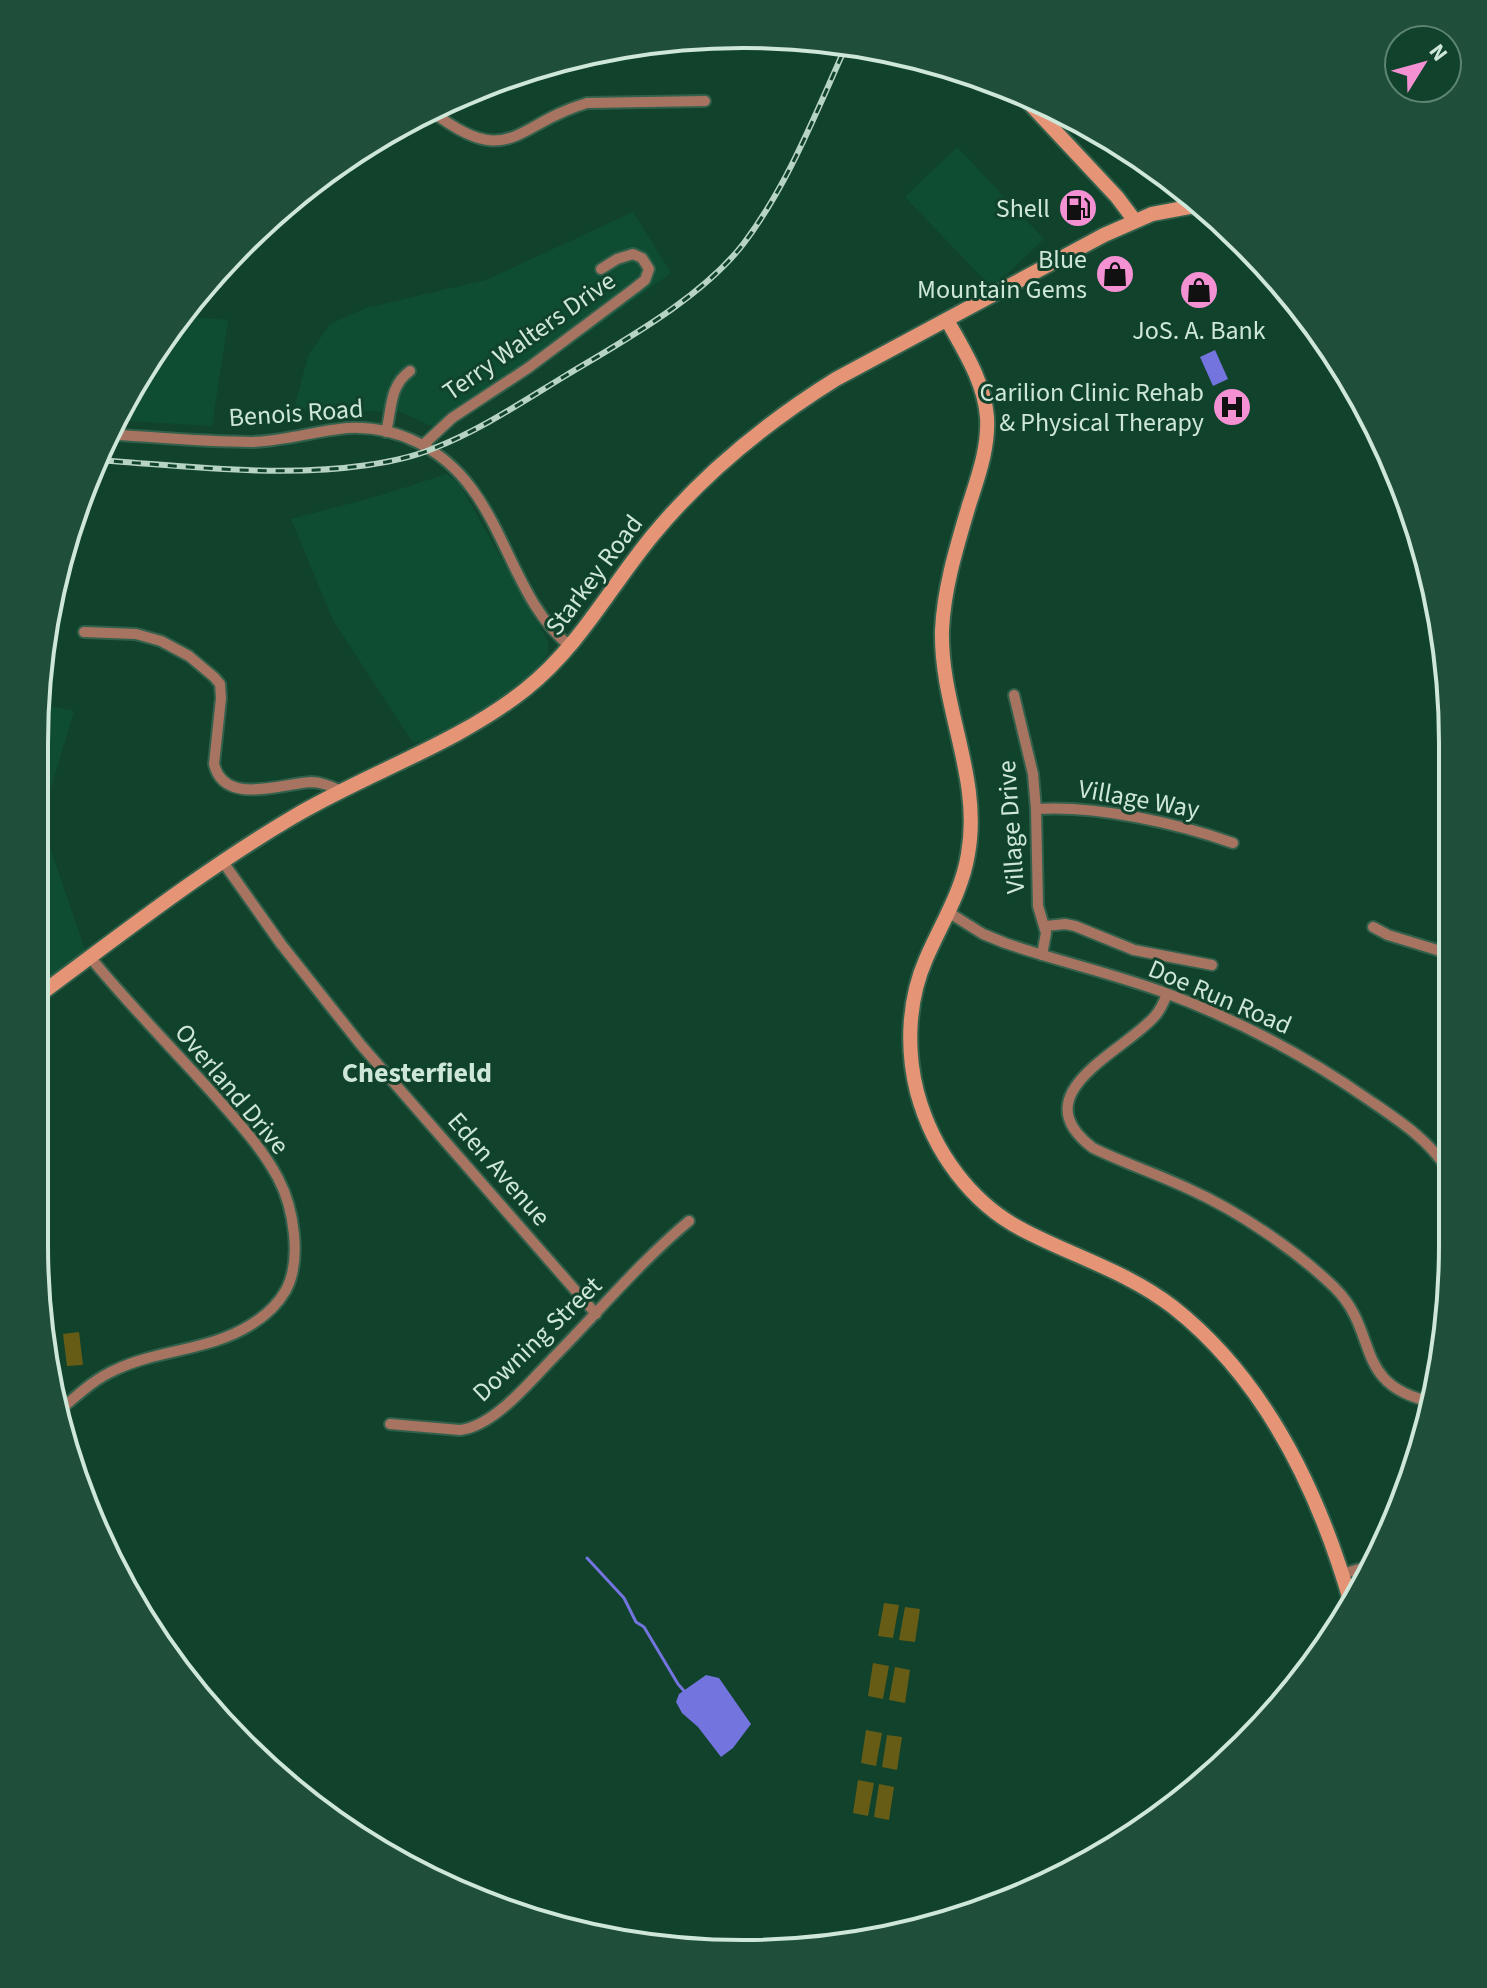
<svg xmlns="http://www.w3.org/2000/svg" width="1487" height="1988" viewBox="0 0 1487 1988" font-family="'Source Sans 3',sans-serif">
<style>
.built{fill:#0f4d33}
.green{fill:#675c16}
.water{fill:#7474de}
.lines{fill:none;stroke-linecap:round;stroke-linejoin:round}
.stream{stroke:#7474de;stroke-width:3}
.street-casing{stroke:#32604b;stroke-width:14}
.secondary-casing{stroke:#32604b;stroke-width:18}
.street{stroke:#a77461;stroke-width:10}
.secondary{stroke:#e59476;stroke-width:14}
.rail-casing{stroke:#b7d3c3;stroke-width:6}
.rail{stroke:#10422c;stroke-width:3;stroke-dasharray:9;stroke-linecap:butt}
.labels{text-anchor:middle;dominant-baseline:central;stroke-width:6;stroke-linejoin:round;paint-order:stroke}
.poi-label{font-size:26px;fill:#cee7d8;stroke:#10422c;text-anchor:end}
.street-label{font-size:26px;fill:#cee7d8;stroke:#10422c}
.neighbourhood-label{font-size:28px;font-weight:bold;fill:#cee7d8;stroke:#10422c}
.rim{fill:none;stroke:#cee7d8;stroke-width:4}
</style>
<rect width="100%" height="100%" fill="#10422c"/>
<g class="built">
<polygon points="957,147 1044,239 992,288 905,197"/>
<polygon points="633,212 671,273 528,376 443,431 400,412 294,409 308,356 330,324 366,308 486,280"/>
<polygon points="178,316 228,320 212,426 113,420"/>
<polygon points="447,474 460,485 548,641 548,654 533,673 498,701 428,741 413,743 333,620 291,519 375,497"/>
<polygon points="35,703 74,711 41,821 86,953 46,981 35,979"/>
</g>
<g class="green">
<polygon points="79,1332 83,1365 67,1366 63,1334"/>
<polygon points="884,1603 899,1605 893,1638 878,1636"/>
<polygon points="905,1607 920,1609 915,1642 899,1640"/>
<polygon points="873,1663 889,1666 883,1699 868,1696"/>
<polygon points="895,1667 910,1670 905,1703 889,1700"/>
<polygon points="866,1730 882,1733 876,1766 861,1763"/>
<polygon points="887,1735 902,1737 897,1770 882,1767"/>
<polygon points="858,1780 874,1783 868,1816 853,1813"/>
<polygon points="879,1784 894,1787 889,1820 874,1817"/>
</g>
<g class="water">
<polygon points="1215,350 1228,379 1213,386 1200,357"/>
<polygon points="706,1675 719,1678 751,1724 733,1748 721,1757 698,1727 682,1713 676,1702 679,1694"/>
</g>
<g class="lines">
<polyline class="stream" points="587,1558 624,1598 636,1622 644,1627 678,1684 685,1692"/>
<defs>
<g id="street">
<path d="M430,110C510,172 514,124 587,103L705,101"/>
<path d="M386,432C392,409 389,386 410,371"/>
<path d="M106,434C154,437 203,442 251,442C284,441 315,431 347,428C397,425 443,449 472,489C509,539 521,607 571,647"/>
<polyline points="423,445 452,418 528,368 635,288 645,280 649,269 642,258 633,254 617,259 601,269"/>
<path d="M84,632L136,634L161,641L189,656L214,677L220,684L221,698L214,764C224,806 280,784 311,782C322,782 331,786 341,791"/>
<polyline points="1014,695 1033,774 1036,809 1038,906 1046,933 1042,955"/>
<path d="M1036,809C1096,805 1177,823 1233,843"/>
<polyline points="223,862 281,944 361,1045 596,1314"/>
<path d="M948,912L983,934L1005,943C1057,961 1111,973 1163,992C1236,1019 1306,1056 1369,1100C1398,1120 1428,1139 1447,1169"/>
<polyline points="1046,926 1065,924 1075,926 1134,950 1212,965"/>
<polyline points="1373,927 1388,935 1447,953"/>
<path d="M1167,994C1164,1002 1161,1009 1155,1016C1124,1052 1020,1093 1093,1148C1124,1163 1157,1174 1189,1189C1238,1211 1296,1250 1335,1288C1380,1333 1352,1385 1432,1402"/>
<path d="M56,1413C75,1398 92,1380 115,1370C159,1349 210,1351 252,1324C265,1316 278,1304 286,1290C302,1260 294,1208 278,1178C262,1148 238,1122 216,1097C174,1050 130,1006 90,957"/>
<path d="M390,1424L460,1430C495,1426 531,1380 555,1356C599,1311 641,1261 689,1221"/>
<polyline points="1342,1574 1373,1565"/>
</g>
<g id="secondary">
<polyline points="1016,89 1117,197 1135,221"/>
<path d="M947,320C964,351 984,381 987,417C989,447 978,477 969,505C957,546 944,587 942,630C940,707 982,777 968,854C962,892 941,924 926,959C908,1000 906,1049 917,1092C933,1151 971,1204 1025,1231C1075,1257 1128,1272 1173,1307C1267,1381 1320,1494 1352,1607"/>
<path d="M35,998C119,936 203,870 293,817C369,772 457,744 526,689C580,646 610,587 653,535C705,472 767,422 836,379L1104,235L1152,214L1200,205"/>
</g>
</defs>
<use href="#street" class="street-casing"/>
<use href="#secondary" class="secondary-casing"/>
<use href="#street" class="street"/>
<use href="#secondary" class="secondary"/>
<defs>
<path id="rail" d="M96,460C186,466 278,478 368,465C388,462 413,457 432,449C479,431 522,402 565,376C623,341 702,298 744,243C789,183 816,112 847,44"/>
</defs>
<use href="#rail" class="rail-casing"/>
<use href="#rail" class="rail"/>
</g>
<defs>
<symbol id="fuel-disc" viewBox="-11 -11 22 22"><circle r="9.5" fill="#f491d3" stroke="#10422c"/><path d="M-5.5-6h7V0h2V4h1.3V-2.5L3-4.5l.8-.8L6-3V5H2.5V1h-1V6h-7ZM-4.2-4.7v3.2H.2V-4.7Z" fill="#111"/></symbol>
<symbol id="shop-disc" viewBox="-11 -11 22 22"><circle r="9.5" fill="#f491d3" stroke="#10422c"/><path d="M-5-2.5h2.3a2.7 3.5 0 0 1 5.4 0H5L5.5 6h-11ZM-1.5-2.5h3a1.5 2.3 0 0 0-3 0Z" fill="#111"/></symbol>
<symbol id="hospital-disc" viewBox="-11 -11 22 22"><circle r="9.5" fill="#f491d3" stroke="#10422c"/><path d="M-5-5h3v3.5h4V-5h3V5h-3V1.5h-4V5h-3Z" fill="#111"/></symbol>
</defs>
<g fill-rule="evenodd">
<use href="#fuel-disc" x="1056" y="186" width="44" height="44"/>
<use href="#shop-disc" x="1093" y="252" width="44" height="44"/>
<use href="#shop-disc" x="1177" y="268" width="44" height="44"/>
<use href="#hospital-disc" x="1210" y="385" width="44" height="44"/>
</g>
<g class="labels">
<g class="poi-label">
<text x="1050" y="208">Shell</text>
<text x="1087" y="259">Blue<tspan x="1087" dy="30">Mountain Gems</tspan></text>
<text x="1199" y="330" text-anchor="middle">JoS. A. Bank</text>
<text x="1204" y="392">Carilion Clinic Rehab<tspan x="1204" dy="30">&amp; Physical Therapy</tspan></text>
</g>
<g class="street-label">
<text transform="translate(529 336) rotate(-35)">Terry Walters Drive</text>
<text transform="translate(296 413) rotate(-4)">Benois Road</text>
<text transform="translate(594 575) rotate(-53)">Starkey Road</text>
<text transform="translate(1139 799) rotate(10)">Village Way</text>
<text transform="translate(1011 827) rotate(-94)">Village Drive</text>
<text transform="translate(1220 997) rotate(23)">Doe Run Road</text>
<text transform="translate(232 1089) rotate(50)">Overland Drive</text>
<text transform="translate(499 1169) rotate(49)">Eden Avenue</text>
<text transform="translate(537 1339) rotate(-44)">Downing Street</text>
</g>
<g class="neighbourhood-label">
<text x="417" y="1073">Chesterfield</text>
</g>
</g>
<path d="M0 0H1487V1988H0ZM743 48H744A695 695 0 0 1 1439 743V1245A695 695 0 0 1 744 1940H743A695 695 0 0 1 48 1245V743A695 695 0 0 1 743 48Z" fill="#1f4f3a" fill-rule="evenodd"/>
<path class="rim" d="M743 48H744A695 695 0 0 1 1439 743V1245A695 695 0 0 1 744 1940H743A695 695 0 0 1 48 1245V743A695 695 0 0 1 743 48Z"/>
<g transform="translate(1423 64) rotate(53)"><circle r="38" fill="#10422c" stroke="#5c8471" stroke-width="2"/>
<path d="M0-6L14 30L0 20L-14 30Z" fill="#f491d3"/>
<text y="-12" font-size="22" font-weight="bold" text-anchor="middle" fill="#cee7d8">N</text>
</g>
</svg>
